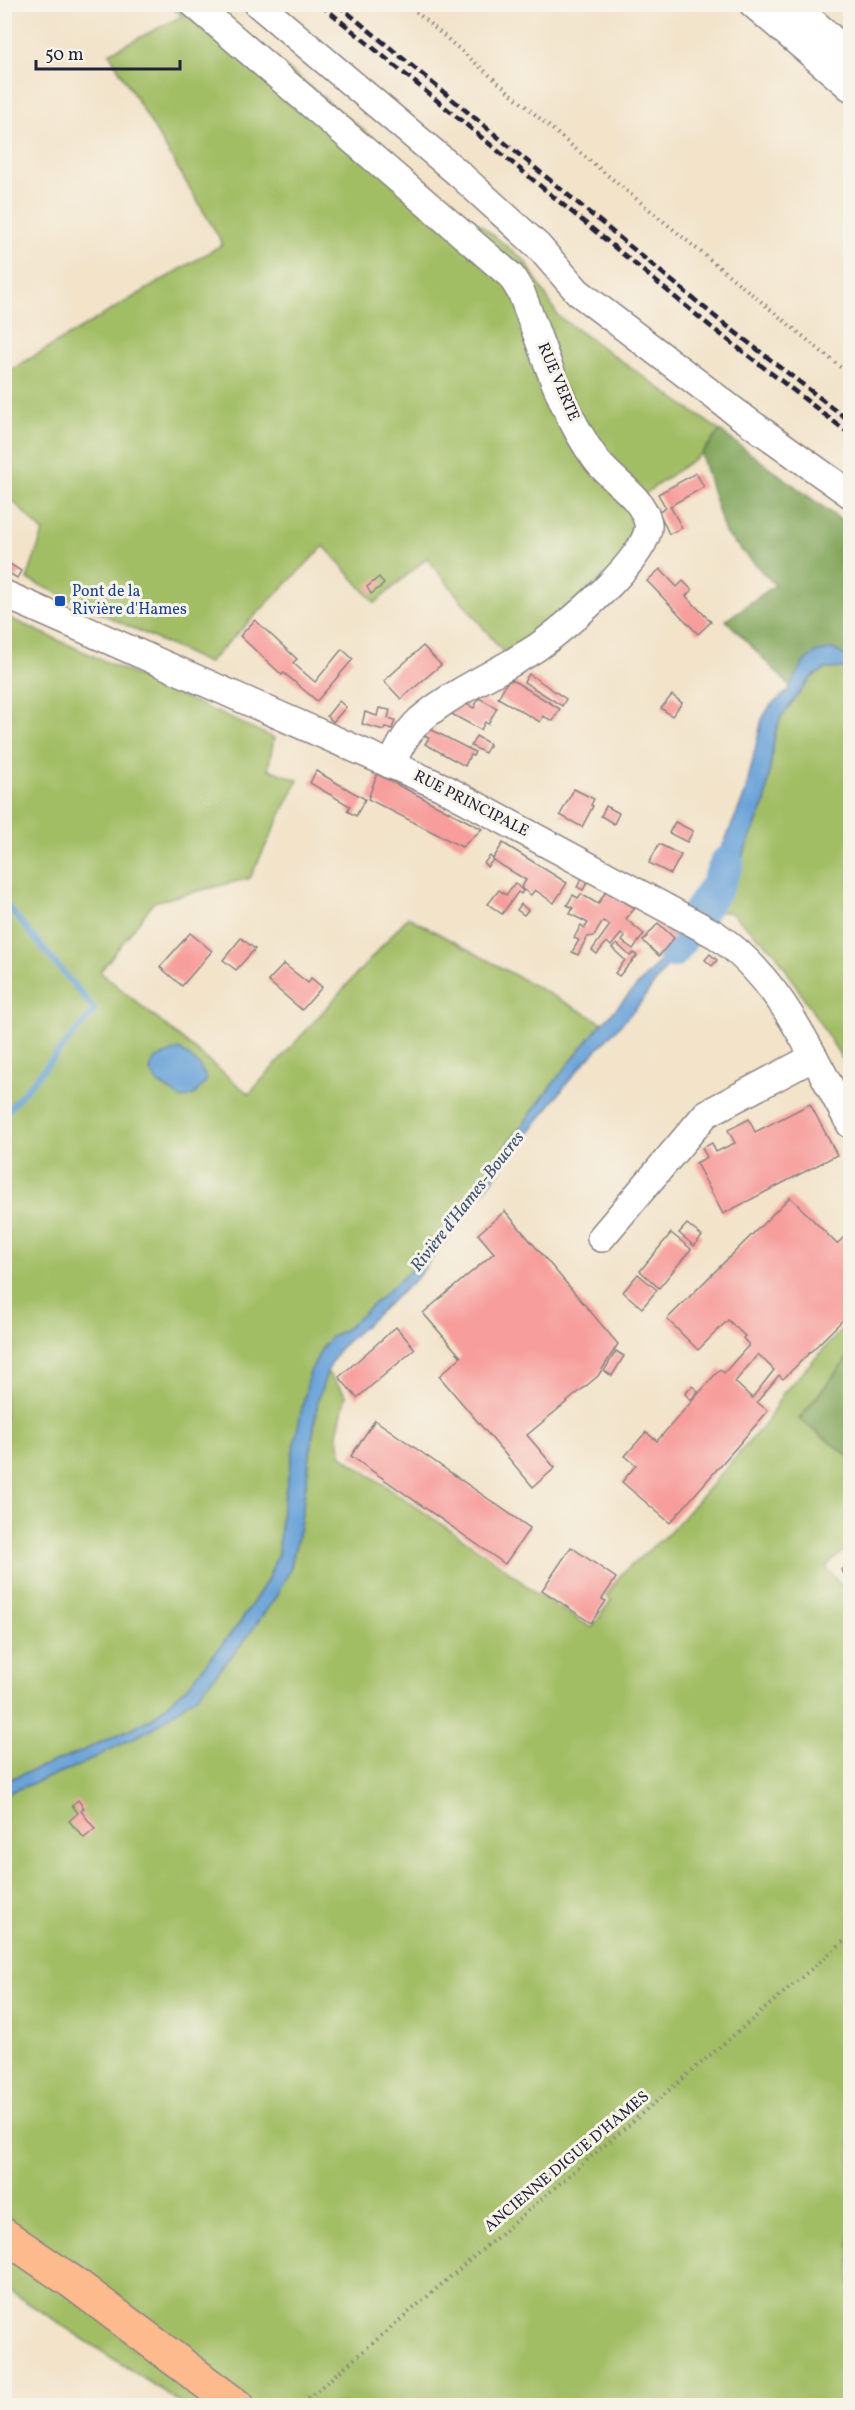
<svg xmlns="http://www.w3.org/2000/svg" width="855" height="2410" viewBox="0 0 855 2410" font-family="Vollkorn,serif">
<style>
.green{fill:#a2be65;stroke:#627050;stroke-width:1.5}
.forest{fill:#81a55a;stroke:#52644a;stroke-width:1.5}
.water{fill:#69a3d9;stroke:#46628a;stroke-width:1.5}
.lines{fill:none;stroke-linecap:round;stroke-linejoin:round}
.stream{stroke:#69a3d9;stroke-width:6}
.river{stroke:#69a3d9;stroke-width:34}
.building{fill:#f79d9b;fill-rule:evenodd}
.minor-casing{stroke:#8a8282;stroke-width:30}
.major-casing{stroke:#8a8282;stroke-width:36}
.path{stroke:#8a8282;stroke-width:4;stroke-dasharray:1.5 4.5;stroke-linecap:butt}
.minor{stroke:#fff;stroke-width:27}
.major{stroke:#fcba8d;stroke-width:33}
.rail{stroke:#22223b;stroke-width:4.5;stroke-dasharray:9 4.5;stroke-linecap:butt}
.transit-dot{fill:#1a4fb4;stroke:#f7f3e8;stroke-width:2}
.labels{text-anchor:middle;dominant-baseline:central;stroke-width:6;stroke-linejoin:round;paint-order:stroke}
.street-label{font-size:16px;fill:#22223b;stroke:#f7f3e8}
.transit-label{font-size:16px;fill:#164399;stroke:#f7f3e8;text-anchor:start}
.water-label{font-size:18px;font-style:italic;fill:#3e567a;stroke:#f7f3e8}
</style>
<rect width="100%" height="100%" fill="#f7f3e8"/>
<filter id="ink" filterUnits="userSpaceOnUse"><feTurbulence type="fractalNoise" baseFrequency=".0167" numOctaves="2"/><feDisplacementMap in="SourceGraphic" scale="12" xChannelSelector="R" yChannelSelector="G"/><feConvolveMatrix kernelMatrix="1 2 1 2 8 2 1 2 1" color-interpolation-filters="sRGB"/></filter>
<filter id="wash" filterUnits="userSpaceOnUse"><feTurbulence type="fractalNoise" baseFrequency=".008" numOctaves="4" result="noise"/><feDisplacementMap in="SourceGraphic" scale="24" xChannelSelector="R" yChannelSelector="G"/><feGaussianBlur stdDeviation="1.35" result="paint"/><feColorMatrix in="noise" values="0 0 0 0 0 0 0 0 0 0 0 0 0 0 0 0 0 1.4 0 .05"/><feComposite in="paint" operator="in"/></filter>
<g filter="url(#wash)">
<rect width="100%" height="100%" fill="#f2e3c9"/>
<g class="green">
<polygon points="170,5 209,5 525,261 558,316 720,431 701,454 646,493 637,543 548,630 503,652 427,558 375,603 324,546 208,663 27,579 43,532 5,493 4,374 223,244 109,53 182,16"/>
<polygon points="5,616 274,738 268,769 298,780 250,878 154,902 100,972 249,1094 408,917 603,1023 555,1081 422,1260 347,1328 331,1337 310,1372 282,1509 278,1553 267,1581 241,1621 190,1684 151,1719 76,1754 5,1781"/>
<polygon points="844,668 850,673 850,1071 775,952 731,913 715,911 734,876 765,803 775,733 781,717 811,678 825,669"/>
<polygon points="850,1321 850,1355 799,1419 850,1457 850,1545 826,1567 850,1596 850,2405 184,2405 5,2288 5,1794 80,1765 199,1694 217,1671 290,1570 300,1526 318,1399 327,1372 346,1395 337,1434 342,1456 504,1567 536,1594 592,1628 611,1600 606,1596 622,1573 671,1531 768,1420 783,1393"/>
</g>
<g class="forest">
<polygon points="720,431 850,527 850,659 833,649 804,662 790,686 726,620 775,585 725,533 701,454"/>
<polygon points="850,1355 850,1457 799,1419"/>
</g>
<g class="water">
<polygon points="833,649 850,659 850,673 844,668 825,669 811,678 781,717 775,733 765,803 734,876 715,911 700,899 745,794 762,719 770,706 787,692 804,662 815,653"/>
<polygon points="680,931 688,938 637,1007 575,1073 416,1279 339,1349 327,1372 318,1399 300,1526 290,1570 275,1598 242,1644 199,1694 155,1727 80,1765 5,1794 5,1781 76,1754 151,1719 190,1684 241,1621 267,1581 278,1554 282,1509 295,1440 310,1372 322,1348 331,1337 347,1328 422,1260 555,1081 597,1029 664,957"/>
<polygon points="180,1049 199,1065 207,1080 194,1095 182,1099 158,1083 150,1071 154,1059"/>
</g>
<g class="lines">
<polyline class="stream" points="4,902 95,1010 4,1115"/>
<polyline class="river" points="673,951 716,887 727,863"/>
</g>
<g id="blocks">
<g class="building">
<polygon points="696,473 704,487 670,506 682,528 669,534 659,512 666,508 658,494"/>
<polygon points="4,560 21,571 17,578 4,570"/>
<polygon points="660,569 677,587 683,581 692,590 686,596 711,622 698,634 647,581"/>
<polygon points="379,577 384,584 371,594 367,587"/>
<polygon points="255,620 297,659 293,663 315,682 342,649 353,659 317,701 284,673 282,675 240,636"/>
<polygon points="423,646 441,665 401,699 384,681"/>
<polygon points="529,674 566,699 562,706 524,682"/>
<polygon points="512,680 560,709 553,721 543,716 540,722 498,698 507,682"/>
<polygon points="672,695 682,703 672,716 661,708"/>
<polygon points="479,698 497,708 488,724 485,722 481,730 448,712 460,701 474,708"/>
<polygon points="339,701 346,707 333,722 327,716"/>
<polygon points="379,708 390,710 388,718 395,720 392,729 385,727 384,730 362,724 365,712 377,716"/>
<polygon points="428,728 475,752 473,756 470,755 465,766 425,744 429,738 423,735"/>
<polygon points="476,736 490,744 485,753 471,746"/>
<polygon points="316,771 365,799 356,816 347,811 350,806 310,783"/>
<polygon points="377,774 482,829 462,847 368,799"/>
<polygon points="574,789 594,799 591,805 593,806 582,827 560,815"/>
<polygon points="606,806 619,813 614,824 601,816"/>
<polygon points="675,822 693,831 687,842 669,833"/>
<polygon points="503,843 567,883 554,903 535,890 531,895 521,888 526,880 493,860 487,867 484,863 490,856 493,859"/>
<polygon points="659,844 681,855 671,874 649,863"/>
<polygon points="582,878 588,881 583,890 577,887"/>
<polygon points="515,883 523,891 521,894 518,892 502,914 488,904 499,890 506,895"/>
<polygon points="606,891 635,908 626,919 644,934 633,949 622,941 625,937 621,934 611,946 607,942 597,954 592,950 610,925 603,921 594,936 587,937 578,955 572,952 579,940 574,938 581,925 585,928 588,923 570,914 573,908 567,905 573,895 578,898 581,894 598,904"/>
<polygon points="521,904 528,910 524,915 517,910"/>
<polygon points="658,923 674,938 659,956 643,941"/>
<polygon points="190,933 212,951 182,986 160,967"/>
<polygon points="241,938 255,949 236,970 223,960"/>
<polygon points="617,944 630,956 634,953 637,956 619,976 615,973 625,960 612,948"/>
<polygon points="710,954 717,960 712,966 705,960"/>
<polygon points="284,964 308,983 311,978 322,987 302,1010 268,981"/>
<polygon points="810,1104 837,1155 723,1214 696,1163 707,1157 702,1148 712,1143 716,1152 735,1143 728,1130 749,1119 755,1132"/>
<path d="M790,1197L837,1244L850,1231V1313L783,1379L779,1375L757,1402L768,1411L670,1523L622,1482L636,1465L625,1456L646,1432L657,1441L720,1369L724,1373L749,1345L743,1338L745,1336L728,1320L698,1350L667,1319ZM758,1354L774,1370L752,1398L735,1382Z"/>
<polygon points="505,1211 618,1344 598,1376 527,1435 555,1468 533,1487 439,1376 461,1357 423,1313 494,1253 478,1234"/>
<polygon points="687,1224 702,1236 694,1246 679,1233"/>
<polygon points="671,1233 691,1249 659,1288 640,1271"/>
<polygon points="638,1274 657,1290 642,1308 623,1292"/>
<polygon points="396,1327 415,1349 357,1398 339,1377"/>
<polygon points="616,1351 624,1356 612,1376 604,1371"/>
<polygon points="692,1386 698,1391 691,1400 685,1394"/>
<polygon points="375,1420 530,1528 505,1564 351,1456"/>
<polygon points="571,1547 616,1578 602,1599 606,1601 591,1623 542,1590"/>
<polygon points="846,1566 850,1572 850,1582 841,1570"/>
<polygon points="78,1800 84,1808 81,1811 95,1829 84,1838 69,1821 78,1813 72,1805"/>
</g>
</g>
</g>
<g filter="url(#ink)">
<use href="#blocks" fill-opacity="0" stroke="#8a8282" stroke-width="1.5"/>
<g class="lines">
<defs>
<g id="minor">
<path d="M194,4L511,276L521,292C543,348 561,413 597,461C613,482 642,496 648,523C654,554 561,631 536,648C498,673 455,690 420,720C406,733 399,748 391,765"/>
<polyline points="258,4 458,173 538,246 578,292 742,417 850,494"/>
<polyline points="753,4 850,87"/>
<polyline points="793,4 850,55"/>
<path d="M4,594L442,787L716,935C783,981 812,1057 850,1124"/>
<polyline points="601,1238 706,1114 814,1057"/>
</g>
<polyline id="major" points="4,2235 75,2284 237,2406"/>
</defs>
<use href="#minor" class="minor-casing"/>
<use href="#major" class="major-casing"/>
<g class="path">
<polyline points="407,4 566,141 850,375"/>
<polyline points="299,2406 850,1936"/>
</g>
<use href="#minor" class="minor"/>
<use href="#major" class="major"/>
<g class="rail">
<polyline points="320,4 710,326 850,434"/>
<polyline points="337,4 718,319 850,421"/>
<polyline points="845,4 850,9"/>
</g>
</g>
</g>
<rect class="transit-dot" x="54" y="595" width="12" height="12" rx="3"/>
<g class="labels">
<g class="street-label">
<text transform="translate(558 382) rotate(67)">RUE VERTE</text>
<text transform="translate(471 804) rotate(27)">RUE PRINCIPALE</text>
<text transform="translate(567 2162) rotate(-40)">ANCIENNE DIGUE D'HAMES</text>
</g>
<g class="transit-label">
<text x="72" y="592">Pont de la<tspan x="72" dy="18">Rivière d'Hames</tspan></text>
</g>
<g class="water-label">
<text transform="translate(468 1202) rotate(-52)">Rivière d'Hames-Boucres</text>
</g>
</g>
<rect width="855" height="2410" fill="none" stroke="#f7f3e8" stroke-width="24"/>
<path d="M36 60v9h144v-9" fill="none" stroke="#22223b" stroke-width="3"/>
<text x="45" y="60" font-size="18" fill="#22223b" stroke="#f7f3e8" stroke-width="4.5" paint-order="stroke">50 m</text>
</svg>
